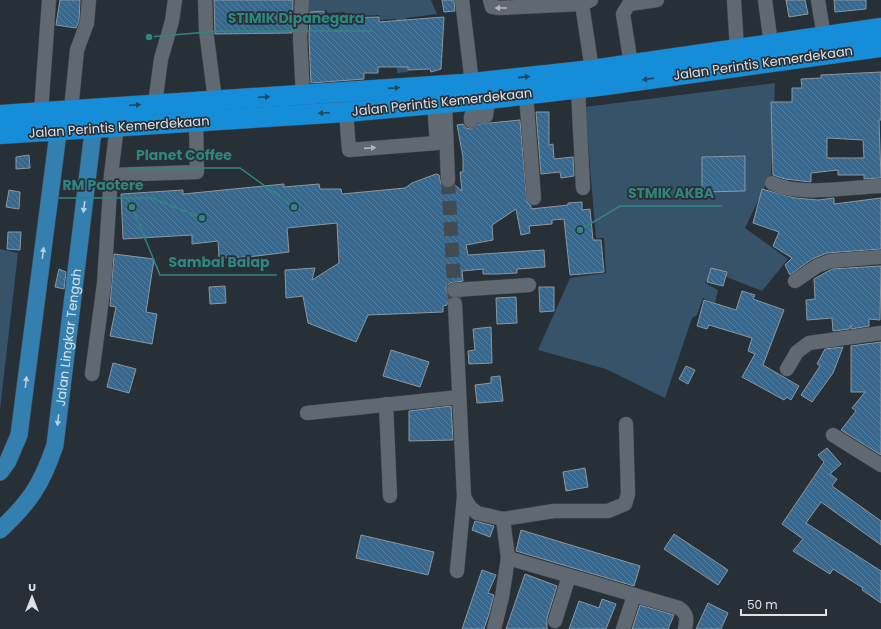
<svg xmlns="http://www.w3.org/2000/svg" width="881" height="629" viewBox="0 0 881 629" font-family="Poppins,sans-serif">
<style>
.grass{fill:#37536a}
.building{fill:url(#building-back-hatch);stroke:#8c969e;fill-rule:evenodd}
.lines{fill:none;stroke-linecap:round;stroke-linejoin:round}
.minor-tunnel{stroke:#434b51;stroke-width:14;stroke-dasharray:14 7;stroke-linecap:butt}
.minor-casing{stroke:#464c52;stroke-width:15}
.major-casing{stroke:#464c52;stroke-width:18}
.highway-casing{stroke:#464c52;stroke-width:21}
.minor{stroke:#606971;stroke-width:14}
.major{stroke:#337faf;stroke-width:17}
.highway{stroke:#158dd8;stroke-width:20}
.oneway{fill:#b1b7bd}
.oneway2{fill:#23475f}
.oneway3{fill:#bacddb}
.labels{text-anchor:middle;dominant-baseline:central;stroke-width:3.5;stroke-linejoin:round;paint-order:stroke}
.street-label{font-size:13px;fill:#dce1e6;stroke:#283037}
.leader{fill:none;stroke:#2e8680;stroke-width:1.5}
.callout-dot{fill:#2e8680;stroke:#283037;stroke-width:1.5}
.callout-label{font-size:14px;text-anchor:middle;font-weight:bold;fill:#2e8680;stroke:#283037;stroke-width:3.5;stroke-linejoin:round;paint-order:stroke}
</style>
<defs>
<pattern id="building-back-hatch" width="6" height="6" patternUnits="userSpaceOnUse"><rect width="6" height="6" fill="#36688f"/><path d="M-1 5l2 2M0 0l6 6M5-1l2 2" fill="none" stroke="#527d9f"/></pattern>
</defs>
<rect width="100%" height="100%" fill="#283037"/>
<g class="grass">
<polygon points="309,0 431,0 437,14 406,18 408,72 397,73 396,19 380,20 379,15 349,16 344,12 328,13 326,10 307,12"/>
<polygon points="775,83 771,174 745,228 788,259 762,291 714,272 705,283 718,290 715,303 703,298 697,315 692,318 665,398 606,369 538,350 570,278 606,273 604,238 596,238 585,107"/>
<polygon points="0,249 18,253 0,409"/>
</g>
<g class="building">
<polygon points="60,0 80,0 79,21 76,28 56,25"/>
<polygon points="214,0 293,0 292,33 215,34"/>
<polygon points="442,0 454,0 455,11 444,12"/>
<polygon points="786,0 805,0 808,14 789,17"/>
<polygon points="834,0 866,0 866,9 835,12"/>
<polygon points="324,11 324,16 345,15 345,18 379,17 379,22 444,17 441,69 431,72 430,69 408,70 408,67 378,67 378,73 364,73 364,79 311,83 309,38 310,12"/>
<path d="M881,72V120H879L881,178L864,179V175H838V170L811,173V182L785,179L773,175L771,102H792V88H802L801,79L821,78V75ZM827,138L863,140L864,158H827Z"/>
<polygon points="536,112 549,112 549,145 553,144 554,159 573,157 574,176 561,178 560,172 541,174"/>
<polygon points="520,120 527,202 531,206 531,209 568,205 568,203 582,202 582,210 590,209 593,240 601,240 604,272 570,275 564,219 552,220 552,224 529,226 530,233 521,235 516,209 492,225 493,240 466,245 468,255 544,250 545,267 517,269 517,273 497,274 483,274 483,269 462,271 463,281 450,283 446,287 446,291 450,297 447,305 443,306 443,312 368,315 356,342 308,323 303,296 286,298 285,270 315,268 312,280 339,263 337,223 287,228 289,252 248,257 219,258 218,241 192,244 192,235 123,239 121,194 183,190 183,194 284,184 284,187 319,184 320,189 341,189 342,194 405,188 412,183 436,174 439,175 441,184 444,187 449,188 455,185 462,191 460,172 463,172 463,157 457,125 463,124 466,128 471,129 479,124"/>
<polygon points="29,155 30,168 16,169 16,157"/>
<polygon points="745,156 745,191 702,192 702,157"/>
<polygon points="762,189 795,198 818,200 834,198 834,204 881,198 881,249 827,253 812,259 790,275 785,265 792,258 773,246 779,232 753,223"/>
<polygon points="9,190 20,192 19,209 6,207"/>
<polygon points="8,232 21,232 20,250 7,249"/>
<polygon points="114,254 154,259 146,312 157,314 152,344 110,336 116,307 110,306"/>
<polygon points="881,266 880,320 869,319 869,326 851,329 851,325 849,329 833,331 832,318 807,320 806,300 815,299 814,279 832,269"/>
<polygon points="711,268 727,272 723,286 707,282"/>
<polygon points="59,269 66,272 64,289 55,287"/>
<polygon points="225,286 226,303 210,304 209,287"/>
<polygon points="539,287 554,287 554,311 540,312"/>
<polygon points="742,291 755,295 753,299 784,310 763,365 799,386 791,400 787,397 784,400 742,377 755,354 748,351 752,338 709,325 707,329 697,326 704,300 736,310"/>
<polygon points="516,297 517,323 497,324 496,298"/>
<polygon points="491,327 492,363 469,364 468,351 475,350 473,329"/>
<polygon points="881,342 881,455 841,430 856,411 852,408 865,392 851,392 851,346"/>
<polygon points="843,347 833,373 812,402 801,395 820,366 817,364 825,349"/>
<polygon points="391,350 429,362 420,387 383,376"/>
<polygon points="113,363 136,369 129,393 107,387"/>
<polygon points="686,366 695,370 688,384 679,379"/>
<polygon points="500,376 503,401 477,403 475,385 491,383 491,377"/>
<polygon points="451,406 453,440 409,441 409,411"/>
<polygon points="827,448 841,464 830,474 837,479 832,486 881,521 881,545 821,502 806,523 881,571 881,603 862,590 863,588 833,569 830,574 793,551 803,539 782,524 824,462 818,455"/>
<polygon points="585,468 588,487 566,491 563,472"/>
<polygon points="475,521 494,526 490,537 472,530"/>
<polygon points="521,530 640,566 634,586 516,551"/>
<polygon points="674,534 728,570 718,585 664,549"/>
<polygon points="361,535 434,552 428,575 356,558"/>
<polygon points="482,570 496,575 488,593 494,595 489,614 484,629 462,629"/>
<polygon points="525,574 557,586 547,618 547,629 506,629"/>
<polygon points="602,599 616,604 606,629 569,629 579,601 599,608"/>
<polygon points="708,603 728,613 721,629 696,629"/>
<polygon points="640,605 674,615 668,629 632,629"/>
</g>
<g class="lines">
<polyline class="minor-tunnel" points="448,180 455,301"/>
<defs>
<g id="minor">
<polyline points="205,0 206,30 215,100"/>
<polyline points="302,0 300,38 303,95"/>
<polyline points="462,0 472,83"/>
<polyline points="490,0 492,7 497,8 582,4 591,0"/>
<polyline points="734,0 737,49"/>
<polyline points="765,0 771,44"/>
<polyline points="818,0 824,37"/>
<polyline points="582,4 592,70"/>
<polyline points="631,64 623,14 629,4 657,0"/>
<polyline points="578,89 583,188"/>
<polyline points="526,94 534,198"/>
<polyline points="445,103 448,180"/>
<polyline points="155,104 161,59 172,21 175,0"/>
<polyline points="71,110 77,50 87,23 89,0"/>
<polyline points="41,112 49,0"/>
<polyline points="346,112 349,150 437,143 434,103"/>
<polyline points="471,121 471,116 486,116 488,99"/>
<polyline points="111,175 197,172 196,122"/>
<path d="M772,183C799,197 850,187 881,186"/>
<polyline points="795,281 817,266 830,261 881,257"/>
<polyline points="454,290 529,285"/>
<polyline points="455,304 464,497 457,571"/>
<polyline points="787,369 797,352 809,343 881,333"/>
<polyline points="92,374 104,284 111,175 117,126"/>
<polyline points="386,404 390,496"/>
<polyline points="307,413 459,397"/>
<polyline points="833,435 881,465"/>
<polyline points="464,497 470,507 477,513 503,519 554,511 608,511 625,504 628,494 626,424"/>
<path d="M508,558L679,608C688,614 687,620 685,629"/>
<polyline points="555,621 569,576"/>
<polyline points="494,629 502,597 508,558 503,519"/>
<polyline points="623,629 634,596"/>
</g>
<g id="major">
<polyline points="0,472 8,461 19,435 60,118"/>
<path id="s1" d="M0,530C30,502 42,484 55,445L95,115"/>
</g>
<g id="highway">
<polyline points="0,115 463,84 592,70 881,28"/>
<polyline points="0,134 346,112 488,99 606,85 881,47"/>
</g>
</defs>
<use href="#minor" class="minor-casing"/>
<use href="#major" class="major-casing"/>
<use href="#highway" class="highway-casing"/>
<use href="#minor" class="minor"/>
<use href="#major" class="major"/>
<use href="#highway" class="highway"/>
</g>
<defs><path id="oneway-solid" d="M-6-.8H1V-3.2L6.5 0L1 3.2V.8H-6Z"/></defs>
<g class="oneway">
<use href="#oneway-solid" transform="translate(501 8) rotate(180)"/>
<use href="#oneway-solid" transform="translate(370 148) rotate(-4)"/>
</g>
<g class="oneway2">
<use href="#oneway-solid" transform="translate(524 77) rotate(-6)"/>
<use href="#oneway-solid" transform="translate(648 79) rotate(172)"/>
<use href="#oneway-solid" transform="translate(394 88) rotate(-4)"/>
<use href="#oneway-solid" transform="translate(264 97) rotate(-3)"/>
<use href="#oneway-solid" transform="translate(135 105) rotate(-4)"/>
<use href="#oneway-solid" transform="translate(324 113) rotate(177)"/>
</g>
<g class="oneway3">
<use href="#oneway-solid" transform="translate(84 207) rotate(97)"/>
<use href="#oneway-solid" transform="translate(43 253) rotate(-83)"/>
<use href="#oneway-solid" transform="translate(26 382) rotate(-83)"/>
<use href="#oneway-solid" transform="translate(58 420) rotate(97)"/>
</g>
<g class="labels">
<g class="street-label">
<text transform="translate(763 63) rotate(-8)">Jalan Perintis Kemerdekaan</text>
<text transform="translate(442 102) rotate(-6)">Jalan Perintis Kemerdekaan</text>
<text transform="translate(119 127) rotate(-4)">Jalan Perintis Kemerdekaan</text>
<text stroke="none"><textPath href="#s1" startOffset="211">Jalan Lingkar Tengah</textPath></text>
</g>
</g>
<path class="leader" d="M149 37L220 31H372M294 207L240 168H128M202 218L152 198H55M580 230L620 206H722M132 207L160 275H277"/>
<g class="callout-dot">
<circle cx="149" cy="37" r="4"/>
<circle cx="294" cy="207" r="4"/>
<circle cx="202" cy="218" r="4"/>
<circle cx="580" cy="230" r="4"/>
<circle cx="132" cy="207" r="4"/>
</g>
<g class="callout-label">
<text x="296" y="23">STIMIK Dipanegara</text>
<text x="184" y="160">Planet Coffee</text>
<text x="103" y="190">RM Paotere</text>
<text x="671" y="198">STMIK AKBA</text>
<text x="219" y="267">Sambal Balap</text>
</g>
<g transform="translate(32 597)" stroke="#283037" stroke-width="3" paint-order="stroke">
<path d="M0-3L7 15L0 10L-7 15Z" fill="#dce1e6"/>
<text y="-6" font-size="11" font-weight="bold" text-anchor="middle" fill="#dce1e6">U</text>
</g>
<path d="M741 609v6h85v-6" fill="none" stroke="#dce1e6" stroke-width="2"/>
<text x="747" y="609" font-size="12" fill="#dce1e6" stroke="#283037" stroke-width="3" paint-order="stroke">50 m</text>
</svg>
